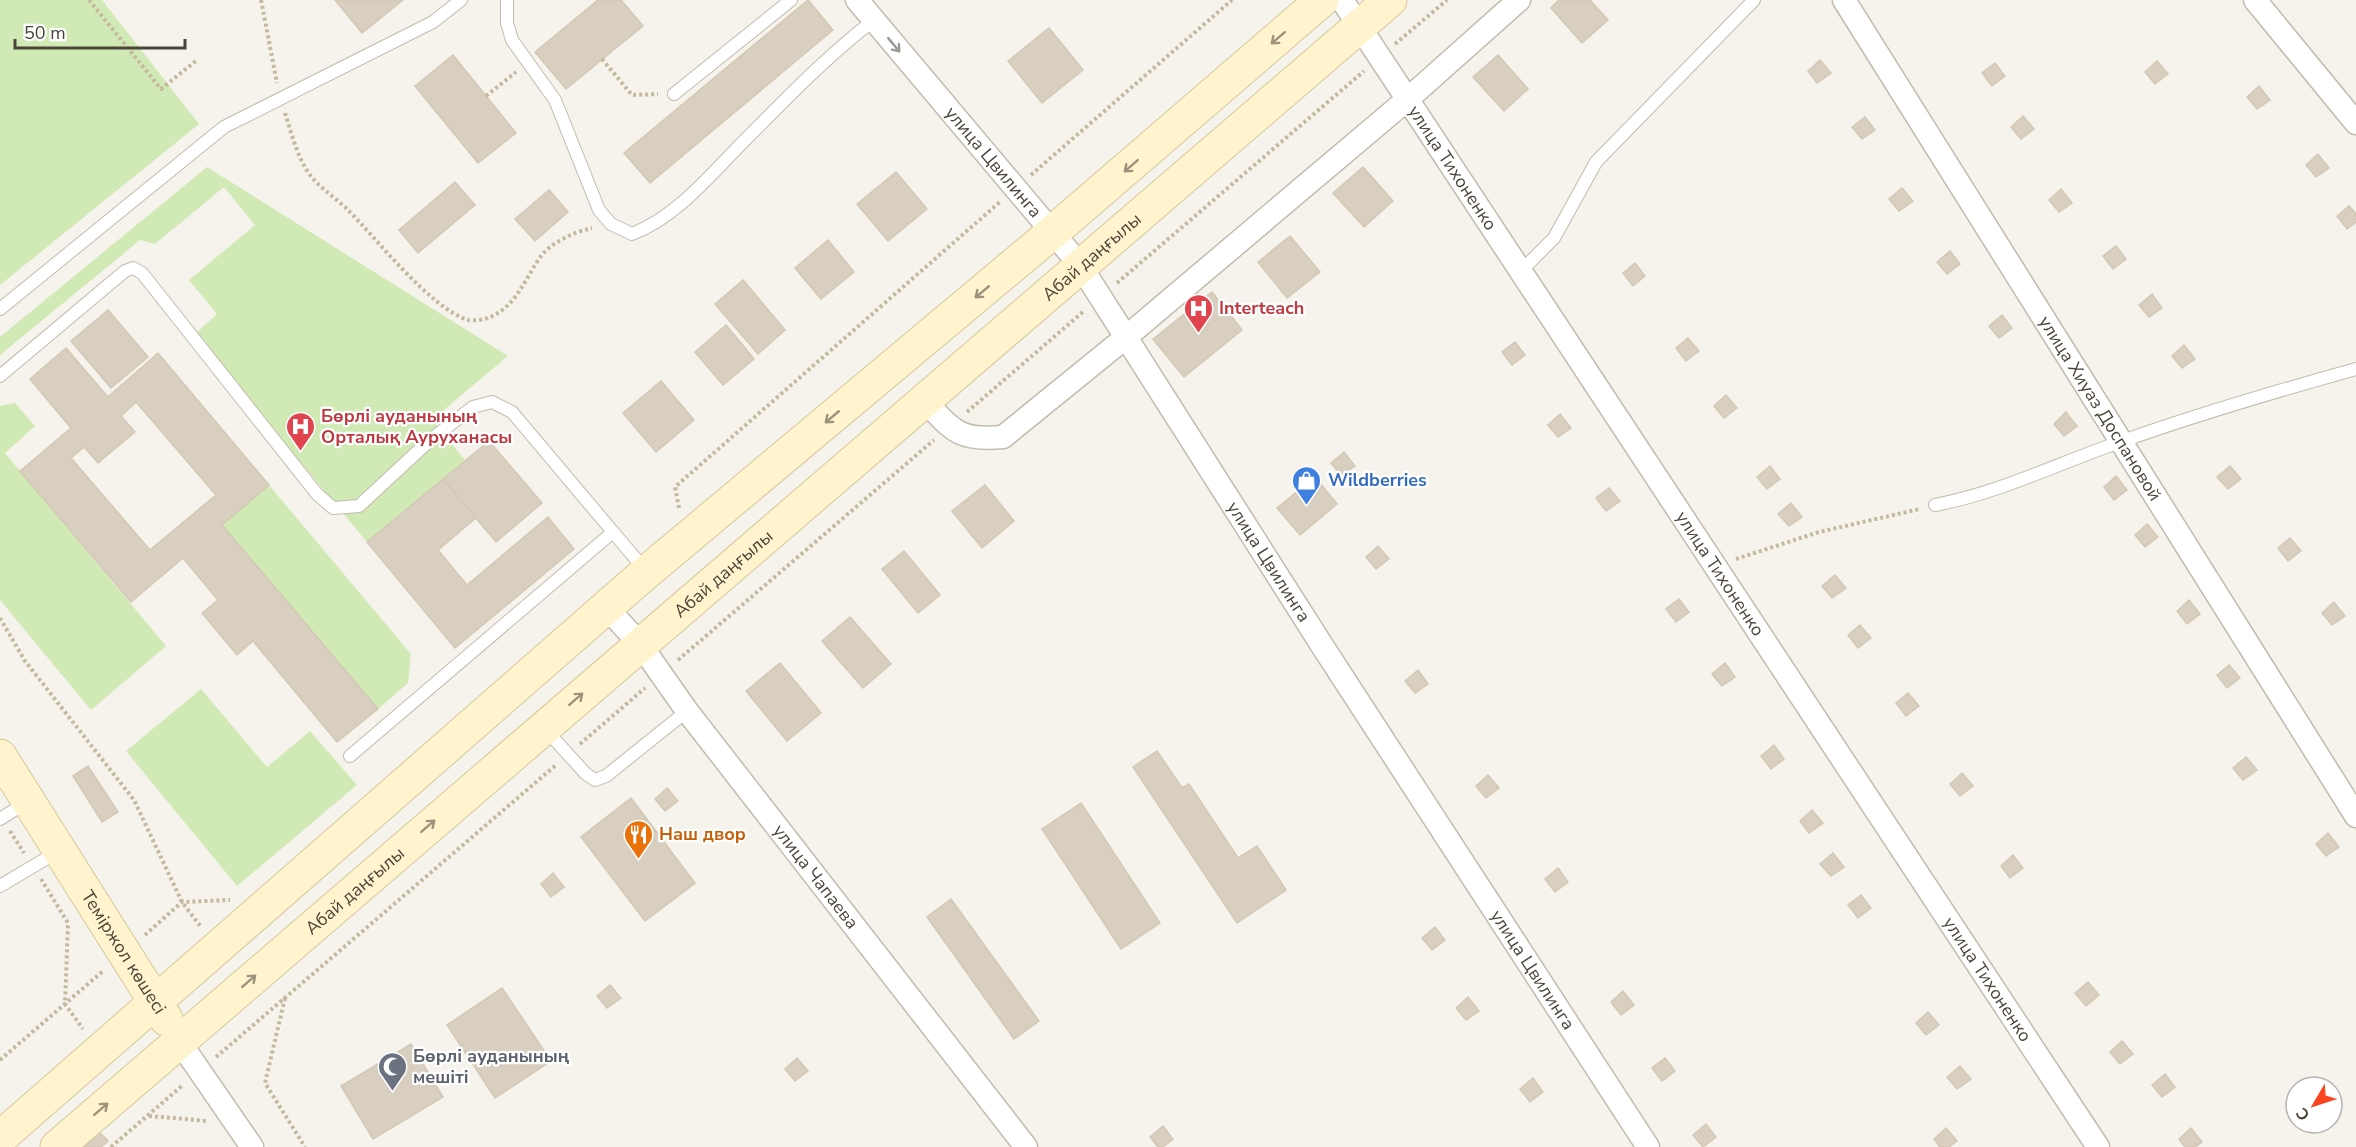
<svg xmlns="http://www.w3.org/2000/svg" width="2356" height="1147" viewBox="0 0 2356 1147" font-family="'Nunito Sans',sans-serif">
<style>
.green{fill:#d1e9b5}
.building{fill:#d8cfc1;stroke:#d3c8b4;stroke-width:1.5;fill-rule:evenodd}
.lines{fill:none;stroke-linecap:round;stroke-linejoin:round}
.lane-casing{stroke:#c2bbae;stroke-width:14}
.street-casing{stroke:#c2bbae;stroke-width:25}
.secondary-casing{stroke:#d5c89b;stroke-width:35}
.path{stroke:#c4b89f;stroke-width:4;stroke-dasharray:3 3;stroke-linecap:butt}
.lane{stroke:#fff;stroke-width:12}
.street{stroke:#fff;stroke-width:22}
.secondary{stroke:#fff4cd;stroke-width:33}
.oneway{stroke:#9c937c}
.oneway2{stroke:#9c9892}
.labels{text-anchor:middle;dominant-baseline:central;stroke-width:4.5;stroke-linejoin:round;paint-order:stroke}
.street-label{font-size:18px;fill:#4b4439;stroke:#fff}
.health-label{font-size:18px;font-weight:bold;fill:#be3a42;stroke:#fff;text-anchor:start}
.shop-label{font-size:18px;font-weight:bold;fill:#366cbe;stroke:#fff;text-anchor:start}
.food-label{font-size:18px;font-weight:bold;fill:#c56008;stroke:#fff;text-anchor:start}
.worship-label{font-size:18px;font-weight:bold;fill:#5b616d;stroke:#fff;text-anchor:start}
</style>
<rect width="100%" height="100%" fill="#f6f3ec"/>
<g class="green">
<polygon points="0,0 102,0 199,124 0,285"/>
<polygon points="207,167 508,356 432,420 465,460 367,542 194,335 217,314 189,280 255,225 224,187 155,244 140,240 0,355 0,337"/>
<polygon points="15,403 35,426 5,453 166,646 91,710 0,600 0,406"/>
<polygon points="269,485 411,654 408,683 378,709 222,525"/>
<polygon points="201,689 267,767 310,731 357,785 237,886 126,751"/>
</g>
<g class="building">
<polygon points="335,0 403,0 362,33"/>
<polygon points="598,0 621,0 643,26 566,89 535,52"/>
<polygon points="808,0 833,30 650,183 624,153"/>
<polygon points="1559,0 1590,0 1608,20 1582,43 1551,8"/>
<polygon points="1049,28 1083,70 1042,103 1008,61"/>
<polygon points="453,55 516,133 478,163 415,86"/>
<polygon points="1498,55 1528,89 1504,111 1473,77"/>
<polygon points="1820,60 1831,73 1817,83 1808,71"/>
<polygon points="2157,61 2168,74 2155,84 2145,72"/>
<polygon points="1995,63 2005,76 1992,86 1982,73"/>
<polygon points="2259,86 2270,100 2257,109 2247,97"/>
<polygon points="2023,116 2034,129 2021,139 2011,127"/>
<polygon points="1865,117 1875,130 1862,139 1852,127"/>
<polygon points="2318,154 2329,168 2316,177 2306,165"/>
<polygon points="1363,167 1393,201 1364,227 1333,193"/>
<polygon points="896,172 927,209 888,241 857,204"/>
<polygon points="455,182 475,205 418,253 399,230"/>
<polygon points="1902,188 1913,201 1899,211 1889,199"/>
<polygon points="2061,189 2072,203 2059,212 2049,200"/>
<polygon points="549,190 568,212 535,241 515,219"/>
<polygon points="2349,206 2356,214 2356,222 2347,229 2337,216"/>
<polygon points="1290,236 1320,272 1287,298 1258,262"/>
<polygon points="828,240 854,272 821,299 795,268"/>
<polygon points="2116,246 2126,259 2113,269 2103,256"/>
<polygon points="1950,251 1960,264 1947,274 1937,262"/>
<polygon points="1635,263 1645,276 1633,286 1623,273"/>
<polygon points="743,280 785,330 758,354 715,304"/>
<polygon points="1212,292 1242,330 1184,377 1153,339"/>
<polygon points="2152,294 2162,308 2149,317 2139,305"/>
<polygon points="108,310 148,357 111,388 71,341"/>
<polygon points="2002,315 2012,328 1999,338 1989,326"/>
<polygon points="726,325 754,359 723,385 695,352"/>
<polygon points="1688,338 1699,351 1686,361 1676,348"/>
<polygon points="1515,342 1525,355 1512,365 1502,352"/>
<polygon points="2184,345 2195,359 2182,368 2172,356"/>
<path d="M66,348L108,397L158,353L269,485L222,525L378,709L337,742L253,641L237,655L202,613L218,600L183,558L131,602L20,471L71,428L30,379ZM136,402L216,495L150,550L71,458L84,447L98,463L135,432L121,416Z"/>
<polygon points="661,381 694,420 656,452 623,413"/>
<polygon points="1726,395 1737,408 1724,418 1714,406"/>
<polygon points="2066,412 2077,426 2064,436 2054,424"/>
<polygon points="1560,414 1571,428 1558,437 1548,425"/>
<polygon points="489,441 542,503 496,542 443,479"/>
<polygon points="1344,452 1355,466 1341,475 1331,463"/>
<polygon points="1770,466 1780,479 1767,489 1757,477"/>
<polygon points="2230,466 2241,479 2228,489 2217,477"/>
<polygon points="2116,476 2127,490 2114,500 2104,487"/>
<polygon points="1315,477 1337,504 1300,535 1277,508"/>
<polygon points="443,479 476,518 438,550 467,585 548,517 574,549 455,648 367,542"/>
<polygon points="985,485 1014,521 982,548 952,511"/>
<polygon points="1609,488 1620,501 1606,511 1596,498"/>
<polygon points="1791,503 1802,517 1789,526 1778,514"/>
<polygon points="2147,524 2158,537 2145,547 2135,535"/>
<polygon points="2290,538 2301,551 2288,561 2278,548"/>
<polygon points="1378,546 1389,559 1376,569 1366,557"/>
<polygon points="904,551 940,595 918,613 882,569"/>
<polygon points="1835,575 1846,588 1832,598 1822,586"/>
<polygon points="1679,599 1689,612 1676,622 1666,609"/>
<polygon points="2189,600 2200,614 2187,624 2177,611"/>
<polygon points="2334,602 2345,616 2332,625 2322,613"/>
<polygon points="850,617 891,664 863,688 822,641"/>
<polygon points="1860,625 1871,638 1858,648 1848,635"/>
<polygon points="780,663 821,713 787,741 746,691"/>
<polygon points="1725,663 1735,677 1722,686 1712,674"/>
<polygon points="2229,665 2240,678 2227,688 2217,675"/>
<polygon points="1418,670 1428,684 1415,693 1405,681"/>
<polygon points="1908,693 1919,706 1906,716 1896,703"/>
<polygon points="1774,745 1784,759 1771,769 1761,756"/>
<polygon points="1157,751 1182,788 1189,784 1238,858 1257,846 1286,890 1237,923 1133,767"/>
<polygon points="2246,757 2257,770 2243,780 2233,768"/>
<polygon points="88,766 118,812 102,822 73,776"/>
<polygon points="1962,773 1973,786 1960,796 1950,784"/>
<polygon points="1488,775 1499,788 1486,798 1476,786"/>
<polygon points="667,788 678,801 665,811 655,799"/>
<polygon points="631,798 695,883 645,921 581,837"/>
<polygon points="1081,803 1160,923 1121,949 1042,829"/>
<polygon points="1812,810 1823,823 1809,833 1800,821"/>
<polygon points="2328,833 2339,847 2326,856 2316,844"/>
<polygon points="1833,853 1844,867 1831,876 1820,864"/>
<polygon points="2013,855 2023,868 2010,878 2001,866"/>
<polygon points="1558,868 1568,882 1555,892 1545,879"/>
<polygon points="553,873 564,887 551,897 541,884"/>
<polygon points="1861,895 1871,908 1858,918 1848,905"/>
<polygon points="951,899 1039,1021 1014,1039 927,917"/>
<polygon points="1435,927 1445,940 1432,950 1422,938"/>
<polygon points="2088,982 2099,995 2086,1006 2075,993"/>
<polygon points="610,985 621,998 607,1008 597,996"/>
<polygon points="502,988 551,1061 495,1098 447,1025"/>
<polygon points="1623,991 1634,1005 1621,1015 1611,1002"/>
<polygon points="1468,997 1479,1011 1466,1020 1456,1008"/>
<polygon points="1928,1012 1939,1025 1926,1035 1916,1023"/>
<polygon points="2122,1041 2133,1054 2120,1064 2110,1052"/>
<polygon points="411,1044 443,1097 373,1139 341,1086"/>
<polygon points="797,1058 808,1071 795,1081 785,1069"/>
<polygon points="1665,1058 1675,1071 1662,1081 1652,1068"/>
<polygon points="1960,1066 1971,1079 1957,1089 1947,1077"/>
<polygon points="2165,1074 2175,1087 2162,1097 2152,1085"/>
<polygon points="1533,1078 1543,1092 1530,1102 1520,1089"/>
<polygon points="1706,1124 1716,1137 1703,1147 1693,1135"/>
<polygon points="1163,1126 1173,1139 1163,1147 1158,1147 1150,1137"/>
<polygon points="1946,1128 1957,1141 1949,1147 1940,1147 1934,1139"/>
<polygon points="2191,1128 2202,1142 2195,1147 2185,1147 2179,1139"/>
<polygon points="96,1129 108,1141 101,1147 75,1147"/>
</g>
<g class="lines">
<defs>
<g id="lane">
<path d="M507,0V23L512,40L555,100L599,210L611,224L632,234C677,217 712,173 745,140C787,98 827,56 874,20"/>
<polyline points="674,94 791,0"/>
<polyline points="1521,271 1554,238 1596,162 1754,0"/>
<polyline points="0,309 224,127 433,22 461,0"/>
<polyline points="0,376 125,271 133,268 142,273 317,494 333,508 359,506 429,441 473,407 492,402 512,412 613,532 350,756"/>
<path d="M1935,505C1999,493 2059,463 2120,442C2198,414 2277,391 2356,369"/>
<polyline points="613,532 646,571"/>
<polyline points="545,729 586,774 595,780 606,776 687,711"/>
<polyline points="0,819 27,802"/>
<polyline points="0,886 59,851"/>
</g>
<g id="street">
<path id="s1" d="M857,0L1080,265L1323,647L1648,1147"/>
<path id="s2" d="M1342,0L2098,1147"/>
<path id="s3" d="M1844,0L2356,816"/>
<polyline points="2255,0 2356,123"/>
<path d="M925,401C953,431 959,441 1003,437L1125,338L1409,98L1519,0"/>
<path id="s4" d="M606,607L640,644L687,711L1026,1147"/>
<polyline points="179,1041 252,1147"/>
</g>
<g id="secondary">
<path id="s5" d="M0,756L166,1019"/>
<polyline points="0,1138 642,576 1053,232 1322,0"/>
<path id="s6" d="M57,1147L1390,0"/>
</g>
</defs>
<use href="#lane" class="lane-casing"/>
<use href="#street" class="street-casing"/>
<use href="#secondary" class="secondary-casing"/>
<g class="path">
<polyline points="89,0 161,89 197,60"/>
<polyline points="261,0 277,83"/>
<polyline points="1395,44 1447,0"/>
<polyline points="602,59 632,95 658,94"/>
<polyline points="486,96 516,72"/>
<path d="M285,113C291,132 296,152 306,169C316,186 334,196 348,210C378,240 429,307 468,320C473,321 485,320 490,317C516,306 524,281 539,259C549,243 574,232 592,228"/>
<polyline points="1031,175 1232,0"/>
<polyline points="1117,283 1364,71"/>
<polyline points="967,412 1084,311"/>
<polyline points="679,508 675,487 1001,201"/>
<polyline points="1736,559 1819,532 1920,509"/>
<polyline points="0,618 25,661 134,800 182,902 201,927"/>
<polyline points="678,660 934,440"/>
<polyline points="580,744 645,688"/>
<polyline points="10,831 24,853"/>
<polyline points="41,879 68,923 65,1004 83,1029"/>
<polyline points="145,935 182,902 230,900"/>
<polyline points="285,998 265,1083 305,1147"/>
<polyline points="216,1057 556,765"/>
<polyline points="0,1060 103,971"/>
<polyline points="149,1116 207,1121"/>
<polyline points="111,1147 183,1085"/>
</g>
<use href="#lane" class="lane"/>
<use href="#street" class="street"/>
<use href="#secondary" class="secondary"/>
</g>
<defs><path id="oneway-shaft" d="M-6 0H5M1.5-3L5.5 0L1.5 3" fill="none" stroke-width="1.6" stroke-linecap="round" stroke-linejoin="round" transform="scale(1.5)"/></defs>
<g class="oneway">
<use href="#oneway-shaft" transform="translate(1278 38) rotate(139)"/>
<use href="#oneway-shaft" transform="translate(1131 166) rotate(139)"/>
<use href="#oneway-shaft" transform="translate(982 292) rotate(140)"/>
<use href="#oneway-shaft" transform="translate(832 417) rotate(140)"/>
<use href="#oneway-shaft" transform="translate(576 699) rotate(-41)"/>
<use href="#oneway-shaft" transform="translate(428 826) rotate(-41)"/>
<use href="#oneway-shaft" transform="translate(249 981) rotate(-41)"/>
<use href="#oneway-shaft" transform="translate(101 1109) rotate(-41)"/>
</g>
<use class="oneway2" href="#oneway-shaft" transform="translate(894 45) rotate(50)"/>
<defs>
<symbol id="hospital-pin" viewBox="-11 -11 22 30"><path d="M0 17L-7.5 6A9.5 9.5 0 1 1 7.5 6Z" fill="#e0444e" stroke="#fff"/><path d="M-5-5h3v3.5h4V-5h3V5h-3V1.5h-4V5h-3Z" fill="#fff"/></symbol>
<symbol id="shop-pin" viewBox="-11 -11 22 30"><path d="M0 17L-7.5 6A9.5 9.5 0 1 1 7.5 6Z" fill="#3f7fe0" stroke="#fff"/><path d="M-5-2.5h2.3a2.7 3.5 0 0 1 5.4 0H5L5.5 6h-11ZM-1.5-2.5h3a1.5 2.3 0 0 0-3 0Z" fill="#fff"/></symbol>
<symbol id="restaurant-pin" viewBox="-11 -11 22 30"><path d="M0 17L-7.5 6A9.5 9.5 0 1 1 7.5 6Z" fill="#e8710a" stroke="#fff"/><path d="M-5-6h1v4h1v-4h1v4h1v-4h1v5L-1.5 .5V6h-2V.5L-5-1ZM5-6V6H3V1.5H1.5Q1.5-4 5-6Z" fill="#fff"/></symbol>
<symbol id="mosque-pin" viewBox="-11 -11 22 30"><path d="M0 17L-7.5 6A9.5 9.5 0 1 1 7.5 6Z" fill="#6b7280" stroke="#fff"/><path d="M3.5-4.9A6 6 0 1 0 3.5 4.9A5 5 0 1 1 3.5-4.9Z" fill="#fff"/></symbol>
</defs>
<g fill-rule="evenodd">
<use href="#hospital-pin" x="1182" y="292" width="33" height="45"/>
<use href="#hospital-pin" x="284" y="410" width="33" height="45"/>
<use href="#shop-pin" x="1290" y="464" width="33" height="45"/>
<use href="#restaurant-pin" x="622" y="818" width="33" height="45"/>
<use href="#mosque-pin" x="376" y="1050" width="33" height="45"/>
</g>
<g class="labels">
<g class="street-label">
<text stroke="none"><textPath href="#s1" startOffset="212">улица Цвилинга</textPath></text>
<text stroke="none"><textPath href="#s2" startOffset="201">улица Тихоненко</textPath></text>
<text stroke="none"><textPath href="#s6" startOffset="1365">Абай даңғылы</textPath></text>
<text stroke="none"><textPath href="#s3" startOffset="482">улица Хиуаз Доспановой</textPath></text>
<text stroke="none"><textPath href="#s1" startOffset="698">улица Цвилинга</textPath></text>
<text stroke="none"><textPath href="#s6" startOffset="879">Абай даңғылы</textPath></text>
<text stroke="none"><textPath href="#s2" startOffset="687">улица Тихоненко</textPath></text>
<text stroke="none"><textPath href="#s4" startOffset="342">улица Чапаева</textPath></text>
<text stroke="none"><textPath href="#s6" startOffset="393">Абай даңғылы</textPath></text>
<text stroke="none"><textPath href="#s5" startOffset="232">Теміржол көшесі</textPath></text>
<text stroke="none"><textPath href="#s1" startOffset="1184">улица Цвилинга</textPath></text>
<text stroke="none"><textPath href="#s2" startOffset="1173">улица Тихоненко</textPath></text>
</g>
<g class="health-label">
<text x="1219" y="308">Interteach</text>
<text x="321" y="416">Бөрлі ауданының<tspan x="321" dy="21">Орталық Ауруханасы</tspan></text>
</g>
<g class="shop-label">
<text x="1328" y="480">Wildberries</text>
</g>
<g class="food-label">
<text x="659" y="834">Наш двор</text>
</g>
<g class="worship-label">
<text x="413" y="1056">Бөрлі ауданының<tspan x="413" dy="21">мешіті</tspan></text>
</g>
</g>
<g transform="translate(2314 1105) rotate(231)"><circle r="28" fill="#ffffff" stroke="#b7b4b0" stroke-width="1.5"/>
<path d="M0-4.5L10 22L0 15L-10 22Z" fill="#fa451f"/>
<text y="-9" font-size="16" font-weight="bold" text-anchor="middle" fill="#4b4439">С</text>
</g>
<path d="M15 39v9h170v-9" fill="none" stroke="#4b4439" stroke-width="3"/>
<text x="24" y="39" font-size="18" fill="#4b4439" stroke="#ffffff" stroke-width="4.5" paint-order="stroke">50 m</text>
</svg>
